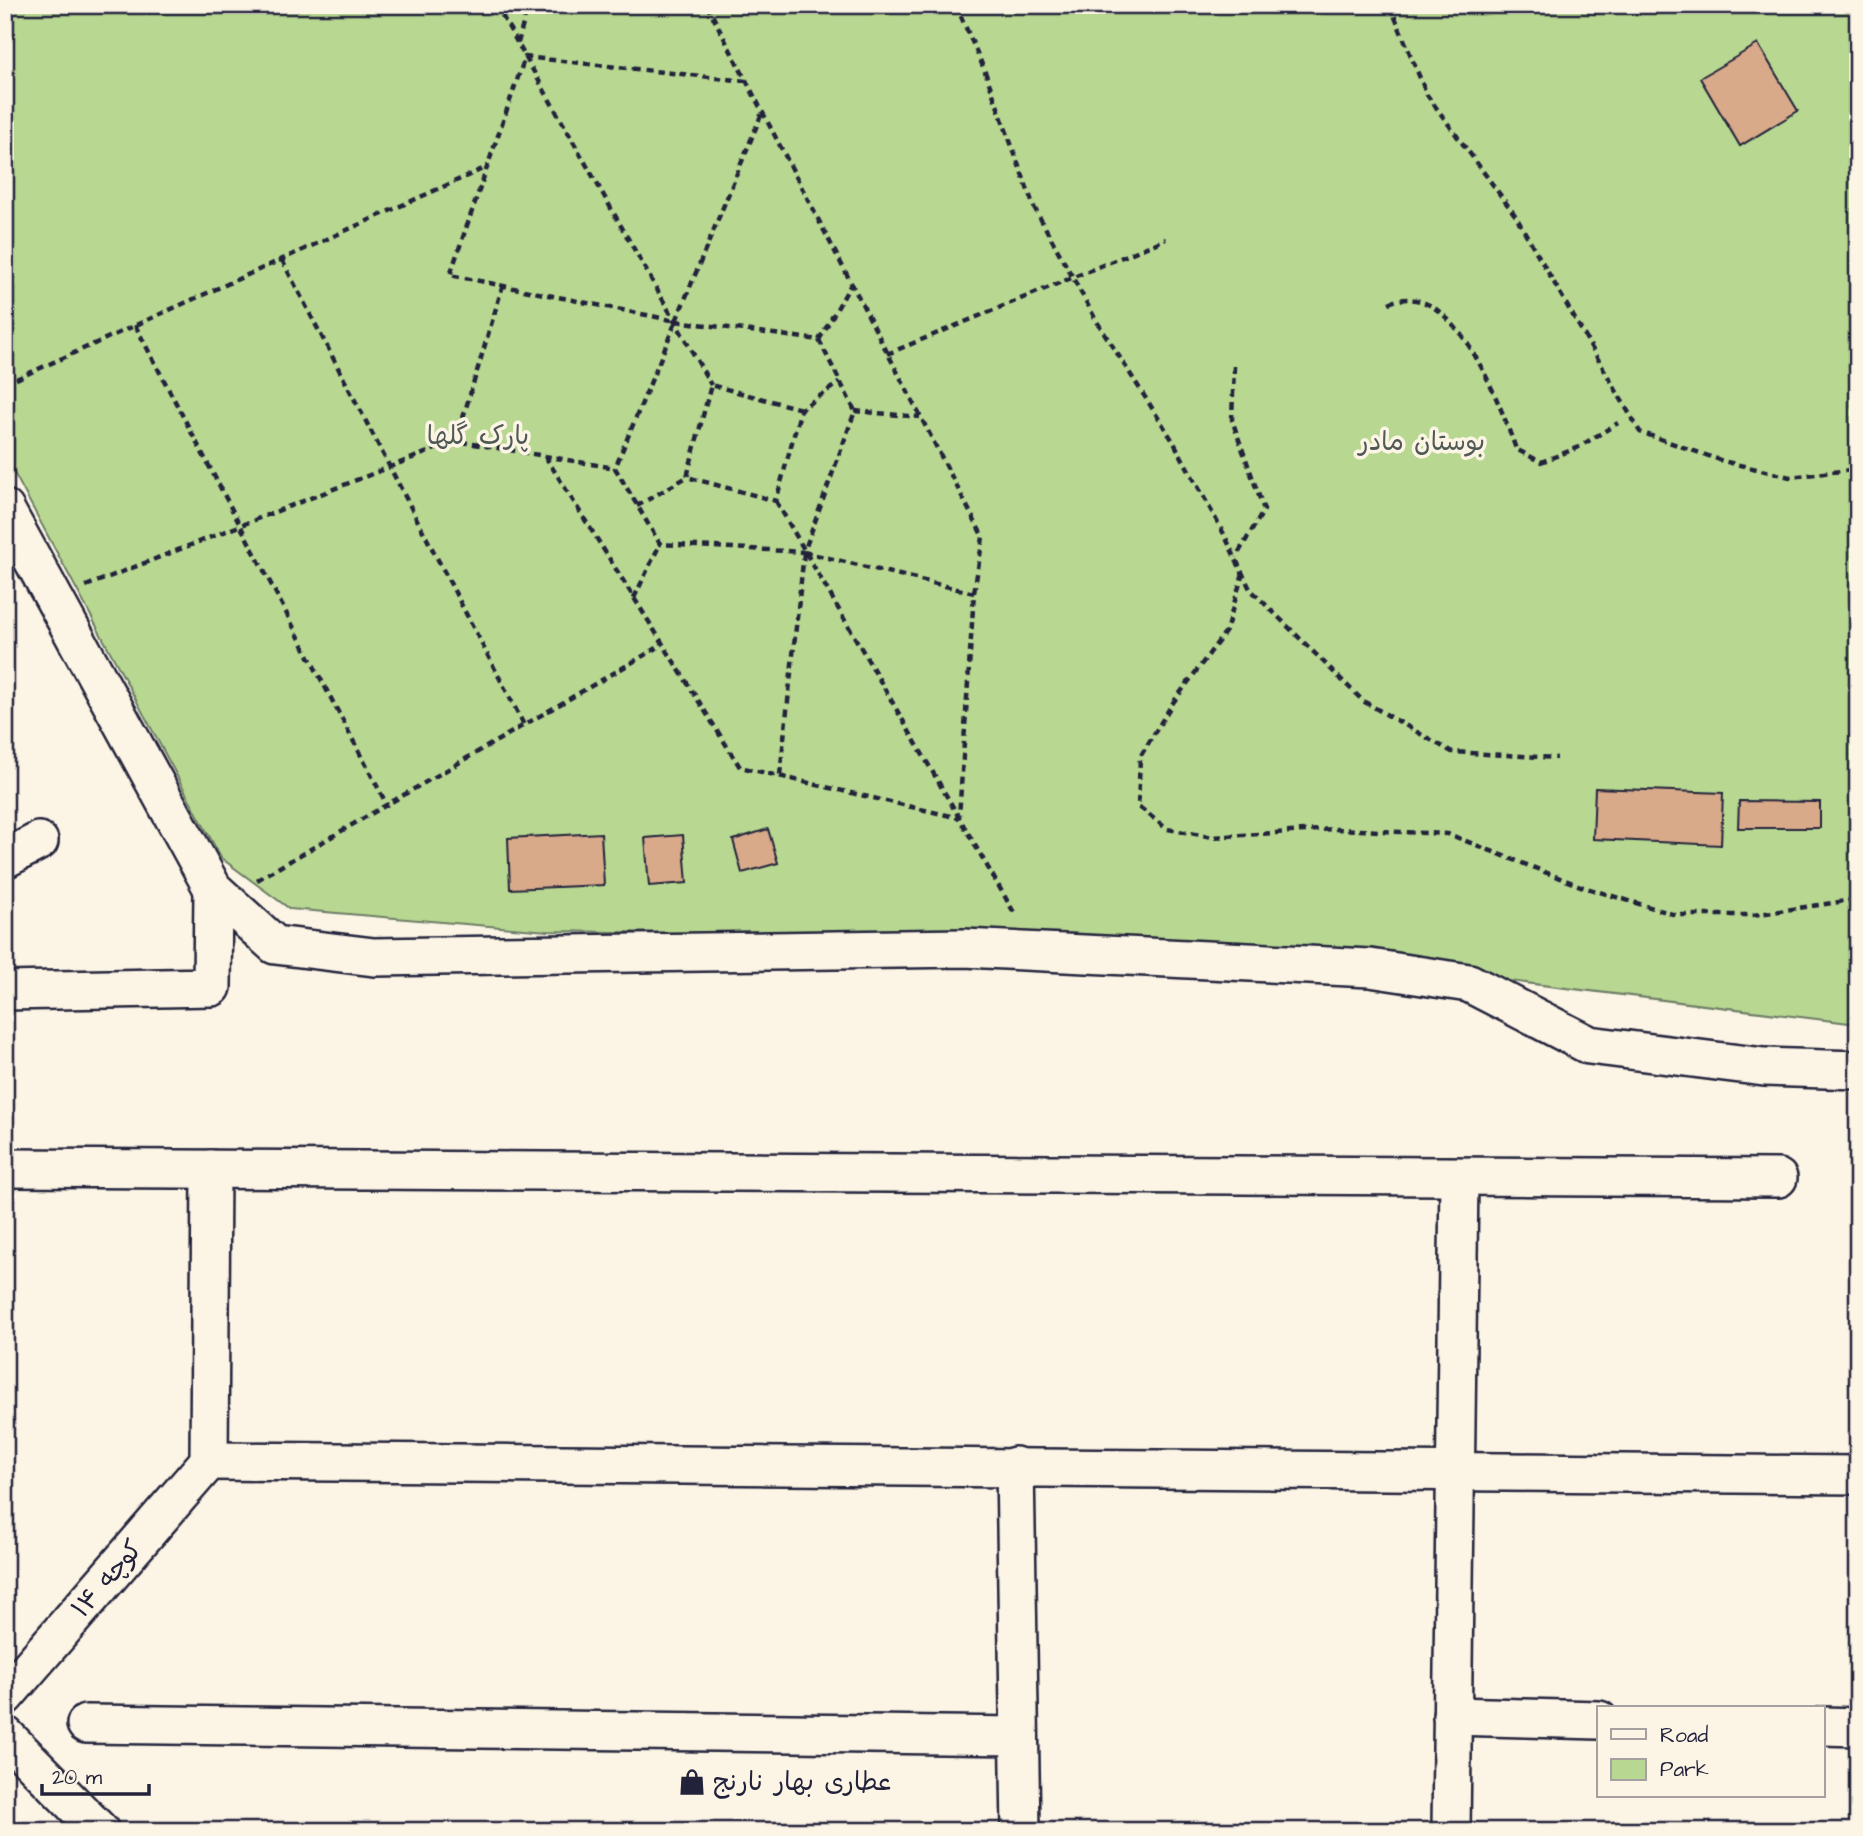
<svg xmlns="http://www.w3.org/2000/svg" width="1863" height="1836" viewBox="0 0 1863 1836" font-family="'Architects Daughter','Playpen Sans Arabic',sans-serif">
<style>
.green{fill:#b8d892;stroke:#6d7d66;stroke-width:2}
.building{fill:#d9aa8a;stroke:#22223b;stroke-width:2}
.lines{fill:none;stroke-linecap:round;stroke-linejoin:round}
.street-casing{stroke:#22223b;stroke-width:42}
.path{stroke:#22223b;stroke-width:4.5;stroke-dasharray:7 5;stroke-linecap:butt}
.street{stroke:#fcf5e5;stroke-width:37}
.labels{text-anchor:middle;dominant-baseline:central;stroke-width:7;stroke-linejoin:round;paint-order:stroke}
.park-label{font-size:26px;fill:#4f5955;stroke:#fcf5e5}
.street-label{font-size:26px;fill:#22223b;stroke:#fcf5e5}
.poi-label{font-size:26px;fill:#22223b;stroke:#fcf5e5;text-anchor:start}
</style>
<rect width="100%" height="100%" fill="#fcf5e5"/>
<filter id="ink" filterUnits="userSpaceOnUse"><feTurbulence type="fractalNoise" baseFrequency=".0143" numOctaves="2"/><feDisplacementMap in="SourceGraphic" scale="14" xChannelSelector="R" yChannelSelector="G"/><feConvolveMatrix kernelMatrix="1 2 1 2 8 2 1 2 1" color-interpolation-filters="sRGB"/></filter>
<g filter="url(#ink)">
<polygon class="green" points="5,5 1858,5 1858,1024 1176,940 548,931 290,909 221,858 5,456"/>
<g class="building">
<polygon points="1758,44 1798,111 1740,146 1700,78"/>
<polygon points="1595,788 1723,793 1721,845 1593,839"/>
<polygon points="1739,801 1820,802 1820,828 1738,828"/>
<polygon points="768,829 778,863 742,873 733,840"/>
<polygon points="601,833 604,885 510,889 508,838"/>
<polygon points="683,835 687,883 649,886 645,838"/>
</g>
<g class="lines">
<defs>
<g id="street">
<polyline points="5,509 213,889 275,945 374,957 964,948 1370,968 1469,983 1589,1045 1764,1067 1858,1070"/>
<polyline points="5,859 39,841"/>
<polyline points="5,991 212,987 213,889"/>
<polyline points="5,1168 1778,1178"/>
<polyline points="209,1461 1858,1475"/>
<polyline points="209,1461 211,1169"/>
<polyline points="1015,1466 1021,1831"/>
<polyline points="5,1696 209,1461"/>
<polyline points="1452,1716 1599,1720"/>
<polyline points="86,1724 1019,1736"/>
<polyline points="1823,1726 1858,1727"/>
<polyline points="5,1735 100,1831"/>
<polyline points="1451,1831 1459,1177"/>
</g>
</defs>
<use href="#street" class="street-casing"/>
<g class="path">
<polyline points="496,5 711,385"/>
<polyline points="707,5 983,537 974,593"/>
<polyline points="956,5 984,69 1034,207 1096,320 1173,441 1224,534 1250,589 1363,701 1452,752 1557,758"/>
<polyline points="1390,5 1427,95 1515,215 1640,432 1723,461 1790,477 1858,469"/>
<polyline points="518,43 528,5"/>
<polyline points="746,81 525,57 450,275 676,321 762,113"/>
<polyline points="282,260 524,725"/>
<polyline points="503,285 456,441 615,468"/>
<path d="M1389,303C1454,275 1500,405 1516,449L1541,462L1577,448L1618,423"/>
<polygon points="676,321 819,340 855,411 804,552 660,544 615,468"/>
<polyline points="135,325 387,805"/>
<polyline points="819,340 851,284"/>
<polyline points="887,354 1166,239"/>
<polyline points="1234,366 1232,420 1264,510 1236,557"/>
<polyline points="5,384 487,167"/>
<polyline points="801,409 711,385 687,477 776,501 801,409 840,382"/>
<polyline points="855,411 920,417"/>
<polyline points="545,456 740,767 959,818"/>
<polyline points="776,501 1016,916"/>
<polyline points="637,506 687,477"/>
<polyline points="804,552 974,593 959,817"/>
<polyline points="1243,573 1226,631 1172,704 1140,757 1138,806 1167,829 1213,837 1335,829 1448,834 1583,887 1676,915 1753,915 1858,899"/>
<polyline points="86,586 456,441"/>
<polyline points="634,598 660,544"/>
<polyline points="780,775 804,553"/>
<polyline points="257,880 662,645"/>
</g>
<use href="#street" class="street"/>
</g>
</g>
<defs>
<symbol id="shop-bare" viewBox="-9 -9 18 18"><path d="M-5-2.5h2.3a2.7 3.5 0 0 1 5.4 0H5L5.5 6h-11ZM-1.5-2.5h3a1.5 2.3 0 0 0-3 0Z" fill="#22223b" stroke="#fcf5e5" stroke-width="2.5" paint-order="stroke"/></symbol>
</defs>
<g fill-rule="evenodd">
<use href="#shop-bare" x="673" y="1763" width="38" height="38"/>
</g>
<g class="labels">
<g class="park-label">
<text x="478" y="436">پارک گلها</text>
<text x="1422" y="442">بوستان مادر</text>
</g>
<g class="street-label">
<text transform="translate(107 1579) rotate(-49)">کوچه ۱۴</text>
</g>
<g class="poi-label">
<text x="713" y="1782">عطاری بهار نارنج</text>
</g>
</g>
<rect width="1863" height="1836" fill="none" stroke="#fcf5e5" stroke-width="28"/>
<rect x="14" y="14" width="1835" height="1808" fill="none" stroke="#22223b" stroke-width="2.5" filter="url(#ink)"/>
<rect x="1597" y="1706" width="228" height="91" fill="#fcf5e5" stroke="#a5a1a1" stroke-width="2"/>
<rect x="1611" y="1729" width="35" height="10" fill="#fcf5e5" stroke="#a5a1a1" stroke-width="2"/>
<text x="1660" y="1742" font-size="21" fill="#22223b">Road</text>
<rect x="1611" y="1759" width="35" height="21" fill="#b8d892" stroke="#a5a1a1" stroke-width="2"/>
<text x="1660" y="1776" font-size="21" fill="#22223b">Park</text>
<path d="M42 1784v10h107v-10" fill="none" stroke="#22223b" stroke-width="3.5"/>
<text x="52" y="1784" font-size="21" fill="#22223b" stroke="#fcf5e5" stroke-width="5" paint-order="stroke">20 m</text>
</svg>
